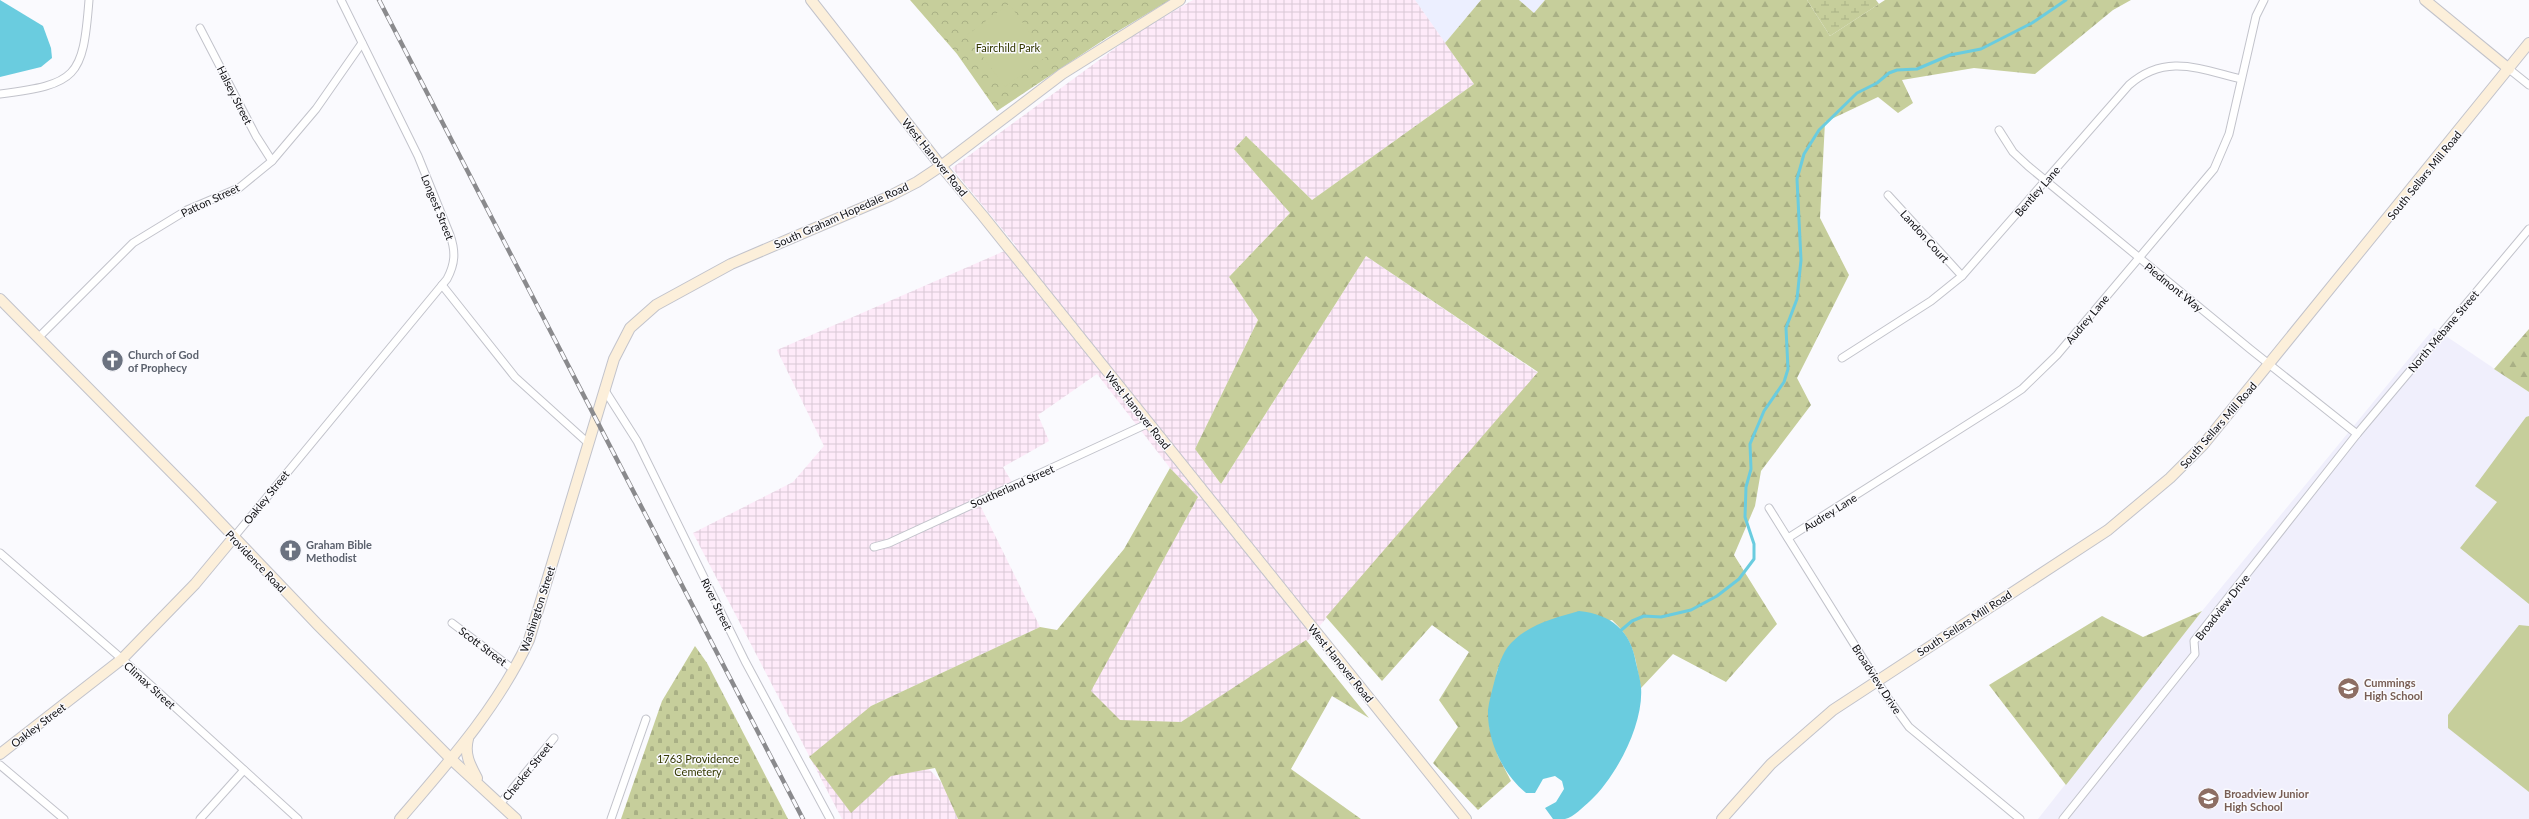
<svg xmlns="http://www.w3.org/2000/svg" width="2529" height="819" viewBox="0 0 2529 819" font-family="Lato,sans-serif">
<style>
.built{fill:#ecefff}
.industrial{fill:url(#industrial-grid)}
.education{fill:#f0effc}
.forest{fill:url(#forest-firs)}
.wetland{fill:url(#wetland-marsh)}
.cemetery{fill:url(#cemetery-stones)}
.park{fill:url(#park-crowns)}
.garden{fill:#c6ce9b}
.water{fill:#6accdf}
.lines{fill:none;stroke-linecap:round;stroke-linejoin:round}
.stream{stroke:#6accdf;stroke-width:3}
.street-casing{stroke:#c2c3cb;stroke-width:9}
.secondary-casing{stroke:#c2c3cb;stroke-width:12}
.street{stroke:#fff;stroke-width:7}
.secondary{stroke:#fcefda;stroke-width:10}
.rail-casing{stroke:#8a8a8d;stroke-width:4.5}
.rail{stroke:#fafafe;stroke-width:3;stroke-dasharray:9;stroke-linecap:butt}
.labels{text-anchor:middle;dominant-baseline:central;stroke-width:3;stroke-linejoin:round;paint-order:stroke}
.park-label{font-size:11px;fill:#333800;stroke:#fafafe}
.street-label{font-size:11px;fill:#101013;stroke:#fafafe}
.worship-label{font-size:11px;font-weight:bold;fill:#5b616d;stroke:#fafafe;text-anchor:start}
.education-label{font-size:11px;font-weight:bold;fill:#785e54;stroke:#fafafe;text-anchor:start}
</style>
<defs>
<pattern id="industrial-grid" width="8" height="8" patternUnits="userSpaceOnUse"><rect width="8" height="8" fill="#feeaf9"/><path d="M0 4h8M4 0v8" fill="none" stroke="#d9c8d5"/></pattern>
<pattern id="forest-firs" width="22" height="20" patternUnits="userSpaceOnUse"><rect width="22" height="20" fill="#c6ce9b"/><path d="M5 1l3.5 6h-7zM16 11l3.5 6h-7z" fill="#a9b085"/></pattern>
<pattern id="wetland-marsh" width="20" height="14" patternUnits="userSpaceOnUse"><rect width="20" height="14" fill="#c6ce9b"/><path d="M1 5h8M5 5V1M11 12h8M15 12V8" fill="none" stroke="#a9b085"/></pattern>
<pattern id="cemetery-stones" width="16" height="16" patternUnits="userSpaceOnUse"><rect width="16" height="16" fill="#c6ce9b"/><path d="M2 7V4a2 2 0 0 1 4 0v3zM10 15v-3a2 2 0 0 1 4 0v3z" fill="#a9b085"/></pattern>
<pattern id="park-crowns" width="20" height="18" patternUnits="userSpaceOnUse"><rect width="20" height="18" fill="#c6ce9b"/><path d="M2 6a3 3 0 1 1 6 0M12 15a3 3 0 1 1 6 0" fill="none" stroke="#a9b085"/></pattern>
</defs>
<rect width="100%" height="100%" fill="#fafafe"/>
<g class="built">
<polygon points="1415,0 1481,0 1445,43"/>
<polygon points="1519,0 1545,0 1534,13"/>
</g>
<polygon class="industrial" points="1193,0 1415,0 1474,84 1312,200 1246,136 1234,149 1290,213 1229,277 1258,320 1195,449 1221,484 1366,256 1538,373 1310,637 1311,638 1181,722 1112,721 1090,691 1198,497 1170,468 1097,374 1038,415 1049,441 1003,467 1013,484 980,505 1040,627 871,706 975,819 842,819 693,533 793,482 824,446 777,350 1016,246 952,168 1136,33"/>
<polygon class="education" points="2434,328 2529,392 2529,819 2038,819 2202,611"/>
<g class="forest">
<path d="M1481,0H1519L1534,13L1545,0H1807L1830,36L1885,0H2131L2113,10L2035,74L1974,68L1902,80L1913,103L1898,113L1878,97L1825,122L1820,218L1849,275L1797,378L1811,405L1761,471L1755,506L1734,555L1777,624L1726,682L1673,654L1641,688C1635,658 1635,641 1612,620L1522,634L1507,649L1497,671L1489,725L1498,756L1511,781L1478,810L1433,763L1458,727L1439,700L1469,652L1432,625L1382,681L1326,617L1538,372L1366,256L1221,484L1195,449L1258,320L1229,277L1290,213L1234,149L1246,136L1312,200L1474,84L1445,43Z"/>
<polygon points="2529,329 2529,392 2494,369"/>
<polygon points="1170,468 1198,497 1091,691 1120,720 1181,722 1306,640 1369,718 1332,696 1291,769 1361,819 958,819 935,768 891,776 851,813 809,757 871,706 1040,627 1057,630 1124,549"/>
<polygon points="2202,611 2066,785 1989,685 2102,616 2143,637"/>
</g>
<polygon class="wetland" points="1807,0 1876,0 1879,4 1830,36"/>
<polygon class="cemetery" points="695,646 707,663 788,819 621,819 662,701"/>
<polygon class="park" points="910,0 1170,0 1105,39 997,111 957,54"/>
<g class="garden">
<polygon points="1009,4 1047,56 1005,87 967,35"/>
<polygon points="2529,416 2529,604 2460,548 2497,502 2475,486 2526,417"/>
<polygon points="2519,625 2529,626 2529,792 2448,728 2448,715"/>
</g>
<g class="water">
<polygon points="0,0 43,26 51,48 52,58 41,67 0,77"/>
<path d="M1579,611C1611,614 1631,631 1636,663C1638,671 1640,679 1641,687C1644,724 1616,777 1590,801C1583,807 1574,817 1565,819C1562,819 1557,819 1553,819L1545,808L1556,802L1564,789L1562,781L1555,776L1543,779L1535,793H1526C1503,774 1487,741 1488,710C1489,701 1492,691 1494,683C1497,672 1500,658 1507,648C1523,626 1554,618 1579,611Z"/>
</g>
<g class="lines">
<polyline class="stream" points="1619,632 1632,621 1644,616 1661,617 1691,610 1717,596 1739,579 1754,559 1754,544 1745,517 1746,487 1751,469 1750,444 1764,411 1784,382 1788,369 1786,328 1797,299 1801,260 1797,179 1804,154 1819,130 1857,93 1877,83 1889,73 1897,70 1917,69 1950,55 1981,49 2032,23 2066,0"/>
<defs>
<g id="street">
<polyline points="200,28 256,136 272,161"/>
<polyline points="2509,69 2529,85"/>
<path d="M0,94C77,84 83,78 89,0"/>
<polyline points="1999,130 2013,152 2028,166 2250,349 2357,434"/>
<polyline points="1888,195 1962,276"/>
<polyline points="442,285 515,377 588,443"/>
<polyline points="38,338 133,243 187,210 239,188 272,161 316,109 362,43"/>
<path d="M1842,358L1931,301L1962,276L2129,85C2166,53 2199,69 2241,79"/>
<polyline points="604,389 637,441 745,661 830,819"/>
<polyline points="1769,508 1887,697 1909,727 2020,819"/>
<path d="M234,537L447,279C455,264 456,252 450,235L418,156L341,0"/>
<polyline points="1788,538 2001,403 2022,389 2057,355 2214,169 2229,134 2256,16 2264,0"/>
<polyline points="874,547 889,543 1149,423"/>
<polyline points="0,553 122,659 298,819"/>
<polyline points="452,623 514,670"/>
<polyline points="0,765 64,819"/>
<polyline points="500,804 554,738"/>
<polyline points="200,819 244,770"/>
<polyline points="611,819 646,719"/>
<polyline points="2063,819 2195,654 2194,641 2357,434 2529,229"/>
</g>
<g id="secondary">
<polyline points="811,0 941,166 983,216 1466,819"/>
<polyline points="2425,0 2509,69"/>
<polyline points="0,299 195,496 318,625 451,759 516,819"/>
<path d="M468,739C464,754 470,765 477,778"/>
<polyline points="0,754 122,659 195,584 234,537"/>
<path d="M400,819C448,763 498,707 529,640L614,359L630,328L656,305L731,264L890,196L917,182L941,166L1062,74L1180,0"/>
<polyline points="1722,819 1771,764 1833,710 2108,530 2170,478 2203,445 2529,43"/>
</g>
</defs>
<use href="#street" class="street-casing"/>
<use href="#secondary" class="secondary-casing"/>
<use href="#street" class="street"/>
<use href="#secondary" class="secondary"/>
<defs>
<polyline id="rail" points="379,0 803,819"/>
</defs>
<use href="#rail" class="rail-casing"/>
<use href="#rail" class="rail"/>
</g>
<defs>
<symbol id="church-disc" viewBox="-11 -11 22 22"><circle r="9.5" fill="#6b7280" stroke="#fafafe"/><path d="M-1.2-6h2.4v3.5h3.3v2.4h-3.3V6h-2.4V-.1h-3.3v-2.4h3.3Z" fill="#fff"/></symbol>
<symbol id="school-disc" viewBox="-11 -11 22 22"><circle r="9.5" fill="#8d6e63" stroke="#fafafe"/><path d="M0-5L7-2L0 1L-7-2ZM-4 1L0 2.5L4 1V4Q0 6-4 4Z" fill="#fff"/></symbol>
</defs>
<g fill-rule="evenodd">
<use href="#church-disc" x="100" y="348" width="25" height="25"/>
<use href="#church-disc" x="278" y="538" width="25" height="25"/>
<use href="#school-disc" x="2336" y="676" width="25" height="25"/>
<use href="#school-disc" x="2196" y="786" width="25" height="25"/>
</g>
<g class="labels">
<g class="park-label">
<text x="1008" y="47">Fairchild Park</text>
<text x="698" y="758">1763 Providence<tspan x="698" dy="13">Cemetery</tspan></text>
</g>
<g class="street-label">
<text transform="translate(235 95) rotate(63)">Halsey Street</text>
<text transform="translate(935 157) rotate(51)">West Hanover Road</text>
<text transform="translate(2424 175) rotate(-51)">South Sellars Mill Road</text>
<text transform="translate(2037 191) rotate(-49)">Bentley Lane</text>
<text transform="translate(210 200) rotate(-25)">Patton Street</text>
<text transform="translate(438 207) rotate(68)">Longest Street</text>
<text transform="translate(841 215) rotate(-24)">South Graham Hopedale Road</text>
<text transform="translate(1925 236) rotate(48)">Landon Court</text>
<text transform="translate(2174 287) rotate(39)">Piedmont Way</text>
<text transform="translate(2087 319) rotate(-50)">Audrey Lane</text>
<text transform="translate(2443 331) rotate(-50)">North Mebane Street</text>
<text transform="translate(1138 410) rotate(51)">West Hanover Road</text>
<text transform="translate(2218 425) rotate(-49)">South Sellars Mill Road</text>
<text transform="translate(1012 486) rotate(-24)">Southerland Street</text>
<text transform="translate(266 497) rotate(-51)">Oakley Street</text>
<text transform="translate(1830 512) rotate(-32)">Audrey Lane</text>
<text transform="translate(256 561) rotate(46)">Providence Road</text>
<text transform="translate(717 604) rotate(64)">River Street</text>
<text transform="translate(2222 607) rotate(-52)">Broadview Drive</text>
<text transform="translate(537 609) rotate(-72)">Washington Street</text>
<text transform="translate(1964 623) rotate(-33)">South Sellars Mill Road</text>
<text transform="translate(483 646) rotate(37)">Scott Street</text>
<text transform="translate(1341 663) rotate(51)">West Hanover Road</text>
<text transform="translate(1877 679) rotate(57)">Broadview Drive</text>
<text transform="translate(150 685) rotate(42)">Climax Street</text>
<text transform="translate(38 725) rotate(-37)">Oakley Street</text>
<text transform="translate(527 771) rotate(-51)">Checker Street</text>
</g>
<g class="worship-label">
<text x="128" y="354">Church of God<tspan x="128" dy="13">of Prophecy</tspan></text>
<text x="306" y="544">Graham Bible<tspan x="306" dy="13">Methodist</tspan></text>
</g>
<g class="education-label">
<text x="2364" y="682">Cummings<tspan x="2364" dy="13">High School</tspan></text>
<text x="2224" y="793">Broadview Junior<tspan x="2224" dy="13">High School</tspan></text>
</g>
</g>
</svg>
